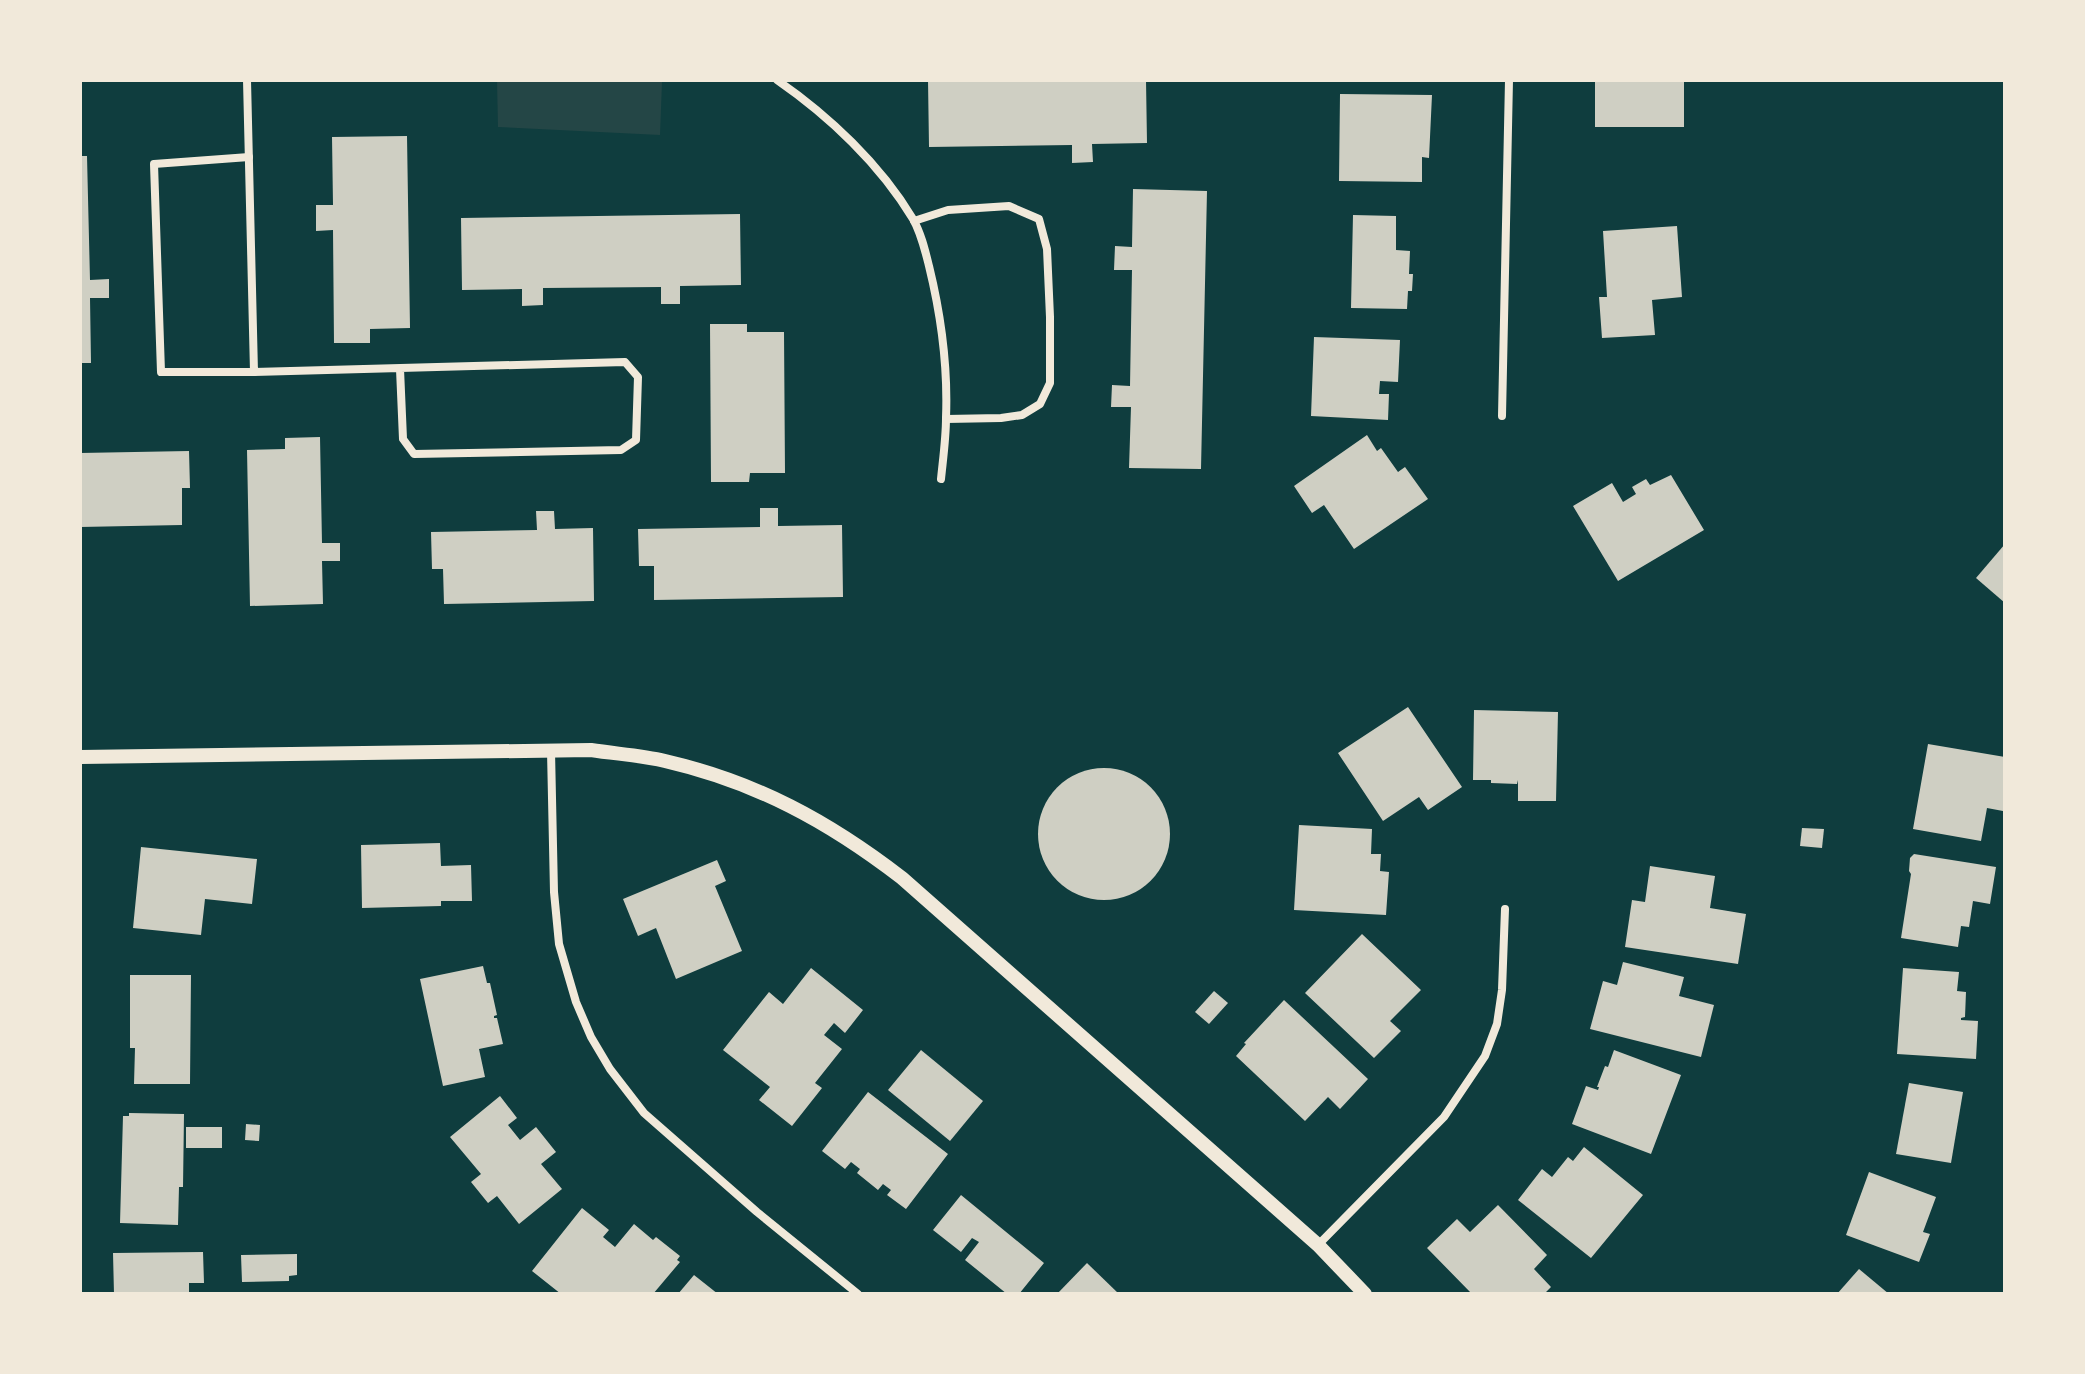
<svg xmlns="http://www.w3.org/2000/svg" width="2085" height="1374" viewBox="0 0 2085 1374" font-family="Lora,serif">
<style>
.green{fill:#244646}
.building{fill:#cfcfc3}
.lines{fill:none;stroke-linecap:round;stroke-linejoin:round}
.minor{stroke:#f1e9da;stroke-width:8}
.tertiary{stroke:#f1e9da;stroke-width:14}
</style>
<rect width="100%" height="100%" fill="#0f3d3e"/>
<polygon class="green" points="497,80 662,82 660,135 498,127"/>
<g class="building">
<polygon points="928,80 1146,80 1147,143 1092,144 1093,162 1072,163 1072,145 929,147"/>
<rect x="1595" y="80" width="89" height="47"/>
<polygon points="1340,94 1432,95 1429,158 1422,157 1422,182 1339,181"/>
<polygon points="407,136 410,328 370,329 370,343 334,343 333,230 316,231 316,205 333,205 332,137"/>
<polygon points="80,156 87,156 90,280 109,279 109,298 90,298 91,363 80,363"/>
<polygon points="1133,189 1207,191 1201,469 1129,468 1131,407 1111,407 1112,385 1130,386 1132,270 1114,270 1115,246 1132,247"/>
<polygon points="740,214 741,285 680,286 680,304 661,304 661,287 543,288 543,305 522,306 522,289 462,290 461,218"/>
<polygon points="1353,215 1396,216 1396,250 1410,251 1409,274 1413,274 1412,291 1408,291 1407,309 1351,308"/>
<polygon points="1677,226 1682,297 1652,300 1655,335 1602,338 1599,297 1607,297 1603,231"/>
<polygon points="710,324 747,324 747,332 784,332 785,473 750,473 749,482 711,482"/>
<polygon points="1314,337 1400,340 1398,382 1380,381 1379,394 1389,394 1388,420 1311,416"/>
<polygon points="1367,435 1377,451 1381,448 1398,472 1405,467 1428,499 1354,549 1324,505 1312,513 1294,486"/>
<polygon points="320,437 322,543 340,543 340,561 322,561 323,604 250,606 247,450 285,449 285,438"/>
<polygon points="189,451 190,488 182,488 182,525 80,527 80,453"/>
<polygon points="1671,475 1704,530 1618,581 1573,506 1612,483 1623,502 1636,494 1632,487 1646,479 1650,485"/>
<polygon points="760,508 778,508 778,526 842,525 843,597 654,600 654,566 639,566 638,529 760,527"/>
<polygon points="536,511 554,511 555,529 593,528 594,601 444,604 443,569 432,569 431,532 537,530"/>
<polygon points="2005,544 2005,603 1976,578"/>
<polygon points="1408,707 1462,787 1428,810 1419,797 1383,821 1338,753"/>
<polygon points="1474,710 1558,712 1556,801 1518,801 1518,780 1517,784 1491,783 1491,780 1473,780"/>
<polygon points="1928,744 2005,757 2003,811 1987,808 1981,841 1913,829"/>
<circle cx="1104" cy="834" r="66"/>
<polygon points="1299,825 1372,829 1371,854 1381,854 1380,871 1389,872 1386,915 1294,910"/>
<polygon points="1802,828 1824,829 1822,848 1800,846"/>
<polygon points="440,843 441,866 471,865 472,901 441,901 441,906 362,908 361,845"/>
<polygon points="141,847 257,859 252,904 205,899 201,935 133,928"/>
<polygon points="1914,854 1996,867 1990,904 1973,901 1969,927 1961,926 1958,947 1901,938 1911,874 1909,871 1910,858"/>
<polygon points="717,860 726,881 715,886 742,951 676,979 656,928 638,936 623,899"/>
<polygon points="1650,866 1715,876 1710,908 1746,914 1738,964 1625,947 1632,900 1645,902"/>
<polygon points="1362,934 1421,990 1390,1021 1401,1031 1374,1058 1305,993"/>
<polygon points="1623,962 1684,977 1679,996 1714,1005 1701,1057 1590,1029 1603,981 1617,985"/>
<polygon points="483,966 487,983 490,983 497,1015 494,1016 494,1018 497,1018 503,1044 479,1049 485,1077 443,1086 420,979"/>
<polygon points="811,968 863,1010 845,1033 834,1023 824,1035 842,1049 815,1083 822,1088 792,1126 759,1100 770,1087 723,1050 769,992 783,1004"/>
<polygon points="1903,968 1959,972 1957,991 1966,992 1965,1017 1961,1018 1961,1020 1978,1021 1976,1059 1897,1054"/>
<polygon points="130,975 191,975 190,1084 134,1084 135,1048 130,1048"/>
<polygon points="1214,991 1228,1003 1209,1024 1195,1012"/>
<polygon points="1284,1000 1368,1079 1340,1109 1328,1097 1305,1121 1236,1056 1246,1044 1244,1043"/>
<polygon points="921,1050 983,1101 950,1141 888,1090"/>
<polygon points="1614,1050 1681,1075 1651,1154 1572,1124 1586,1086 1598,1090 1599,1087 1597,1087 1605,1066 1608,1067"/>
<polygon points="1909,1083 1963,1092 1951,1163 1896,1154"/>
<polygon points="868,1092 948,1154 906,1209 887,1195 891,1190 883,1184 878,1190 857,1173 860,1169 851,1162 845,1169 822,1151"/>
<polygon points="500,1096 517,1118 508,1125 520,1140 536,1127 556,1152 541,1164 562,1189 519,1224 497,1196 488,1203 471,1182 481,1174 450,1137"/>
<polygon points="129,1113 184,1114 183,1187 179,1187 178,1225 120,1223 123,1116 129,1116"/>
<polygon points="246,1124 260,1125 259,1141 245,1140"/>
<rect x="186" y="1127" width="36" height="21"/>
<polygon points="1584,1147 1643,1195 1591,1258 1518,1200 1542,1169 1552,1177 1568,1157 1573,1161"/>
<polygon points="1869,1172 1936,1197 1923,1232 1930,1234 1919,1262 1846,1235"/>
<polygon points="961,1195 1044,1263 1019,1294 1007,1294 965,1260 979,1242 972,1238 961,1252 933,1230"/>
<polygon points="1498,1205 1547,1255 1534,1269 1551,1287 1544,1294 1472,1294 1427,1248 1457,1219 1470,1232"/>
<polygon points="582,1208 609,1230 603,1237 615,1247 634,1224 653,1240 656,1237 680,1256 677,1260 680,1262 653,1294 561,1294 532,1271"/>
<polygon points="203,1252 204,1283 189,1283 189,1294 114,1294 113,1253"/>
<polygon points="297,1254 297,1275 289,1276 289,1281 242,1282 241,1255"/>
<polygon points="1087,1263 1119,1294 1057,1294"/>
<polygon points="1859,1269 1889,1294 1837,1294"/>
<polygon points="694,1275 718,1294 678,1294"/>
</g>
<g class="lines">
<g class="minor">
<polyline points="247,80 254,372 625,362 638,377 636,440 621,450 414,454 403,439 400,369"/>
<path d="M777,80C829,116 880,164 913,219C921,233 925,250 929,266C941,315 948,367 946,418C946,438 943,459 941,479"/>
<polyline points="249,157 154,164 161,372 254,372"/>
<polyline points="914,221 948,210 1009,206 1039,219 1047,249 1050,317 1050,383 1040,404 1022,415 1001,418 946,419"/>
<polyline points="1502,416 1509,80"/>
<polyline points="551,751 554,892 559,944 576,1002 591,1037 610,1069 644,1113 757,1212 858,1294"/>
<polyline points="1318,1245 1444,1117 1485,1056 1497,1024 1502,990 1505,909"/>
</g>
<path class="tertiary" d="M80,757L591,750C616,754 641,755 665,761C756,782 828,821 902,878L1318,1245L1365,1294"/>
</g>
<rect width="2085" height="1374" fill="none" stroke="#f1e9da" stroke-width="164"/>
</svg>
